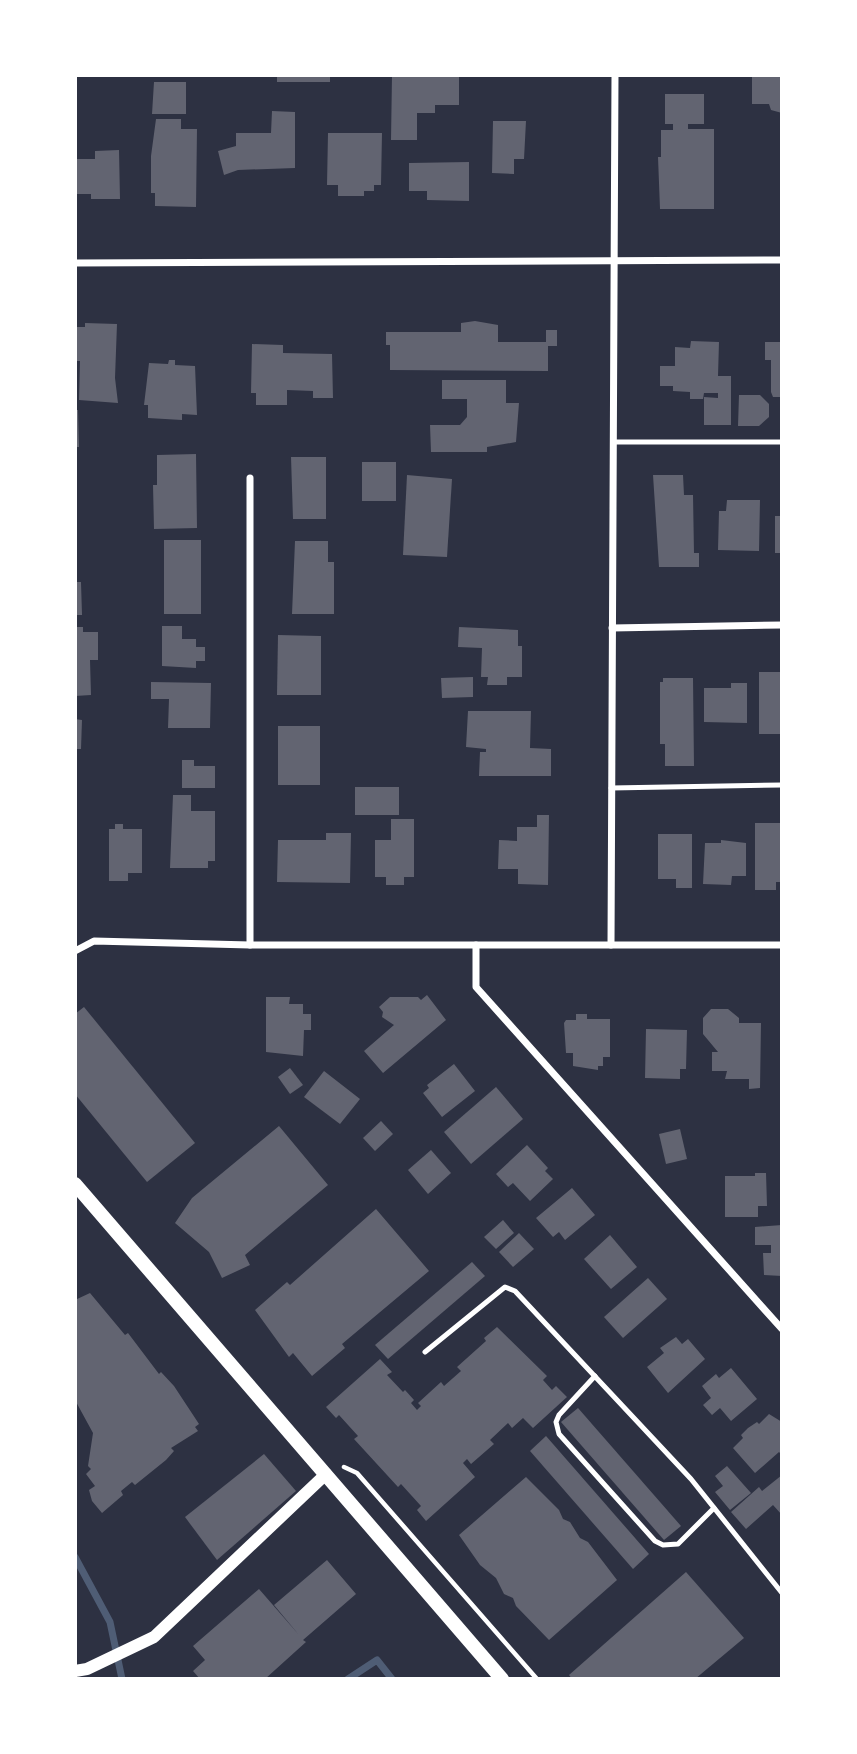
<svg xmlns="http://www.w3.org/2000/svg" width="857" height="1754" viewBox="0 0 857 1754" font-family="Jost,sans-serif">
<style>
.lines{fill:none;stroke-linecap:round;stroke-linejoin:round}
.stream{stroke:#4f5d75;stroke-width:7}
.building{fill:#626471}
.path{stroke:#fff;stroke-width:4.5}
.service{stroke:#fff;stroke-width:5}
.minor{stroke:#fff;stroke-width:7}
.tertiary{stroke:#fff;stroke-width:12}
.secondary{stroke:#fff;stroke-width:14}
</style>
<rect width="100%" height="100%" fill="#2d3142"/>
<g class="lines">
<g class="stream">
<polyline points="75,1557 110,1622 122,1679"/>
<polyline points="348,1679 377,1660 392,1679"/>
</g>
</g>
<g class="building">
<rect x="277" y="75" width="53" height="7"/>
<polygon points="392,75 459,75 459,105 435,105 435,113 417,113 417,140 391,140"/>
<polygon points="752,75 782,75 782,113 771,110 769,104 752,104"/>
<polygon points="154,82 186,82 186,114 152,114"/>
<polygon points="665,94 704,94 704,124 688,124 688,129 714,129 714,209 660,209 658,157 661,157 661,130 673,130 673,124 665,124"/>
<polygon points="272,111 295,112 295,168 238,170 224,175 218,151 236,146 236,133 271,133"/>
<polygon points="156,119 181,119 181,129 197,129 196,207 155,206 155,193 151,193 151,156"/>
<polygon points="493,121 526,121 524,159 514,159 514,174 492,173"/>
<polygon points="328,133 382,133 381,185 374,185 374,191 364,191 364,196 338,196 338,185 327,185"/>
<polygon points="119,150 120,199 91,199 91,194 75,194 75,159 95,159 95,151"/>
<polygon points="469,162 469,201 427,200 427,191 409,191 409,163"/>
<polygon points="475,321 498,325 498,342 546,342 546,330 557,330 557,346 548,346 548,371 390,370 390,345 386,345 386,332 461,332 461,323"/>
<polygon points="85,323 117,324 115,378 118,403 79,400 80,361 75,361 75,327 85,327"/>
<polygon points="691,341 719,342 718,376 731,376 731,425 704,425 704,397 718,398 718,393 704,393 703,399 690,399 690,392 673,391 673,386 660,386 660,366 675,366 675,347 690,348"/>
<polygon points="765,342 782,342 782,397 773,397 771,392 771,360 765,360"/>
<polygon points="252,344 283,345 283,353 332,354 333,398 313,398 313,391 287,390 287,405 256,405 256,393 251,393"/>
<polygon points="169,360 175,360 175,365 195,366 197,415 182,414 182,420 148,418 148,405 144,405 149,363 168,364"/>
<polygon points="442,380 506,380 506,403 519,403 516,442 487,447 487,452 431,452 430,425 460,425 467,417 467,399 442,399"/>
<polygon points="739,395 760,395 769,404 769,417 759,426 738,426"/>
<polygon points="75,410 78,410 79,447 75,447"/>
<polygon points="196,454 197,528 154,529 153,485 157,485 157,455"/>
<polygon points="291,457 326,457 326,519 293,519"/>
<rect x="362" y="462" width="34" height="39"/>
<polygon points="407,475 452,479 447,557 403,555"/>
<polygon points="653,475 683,475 684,495 693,495 694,553 699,553 699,567 659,567"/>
<polygon points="727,500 760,500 759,551 718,550 719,511 726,511"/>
<rect x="775" y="516" width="7" height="37"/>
<rect x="164" y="540" width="37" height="74"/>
<polygon points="295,541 328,541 328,562 334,562 334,614 292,614"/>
<polygon points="75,582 81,582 82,615 75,615"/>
<polygon points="162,626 182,626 182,639 196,639 196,647 205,647 205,661 196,661 196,668 162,666"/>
<polygon points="75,627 83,627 83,632 98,632 98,660 90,660 91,695 75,696"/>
<polygon points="459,627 518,630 518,646 522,646 522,677 507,677 507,685 487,685 488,677 481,677 482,648 458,647"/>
<polygon points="278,635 321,636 321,695 277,695"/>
<rect x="759" y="672" width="23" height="62"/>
<polygon points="473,677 473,697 442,698 441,678"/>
<polygon points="663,678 693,678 694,766 665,766 665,744 660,744 660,682 663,682"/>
<polygon points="151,682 211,683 210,728 168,728 169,699 151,699"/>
<polygon points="731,683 747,683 747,723 704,722 704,688 731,688"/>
<polygon points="468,711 531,711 530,748 551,749 551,776 479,776 480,752 486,752 486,749 466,747"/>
<polygon points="75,719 82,720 81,749 75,749"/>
<rect x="278" y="726" width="42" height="59"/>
<polygon points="182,760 194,760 194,766 215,766 215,788 182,788"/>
<rect x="355" y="787" width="44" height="28"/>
<polygon points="173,795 191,795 191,811 215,811 215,861 208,861 208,868 170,868"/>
<polygon points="537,815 549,815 548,885 518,884 518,869 498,869 499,840 517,841 517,827 537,827"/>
<polygon points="391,819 414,819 414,877 404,877 404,885 386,885 386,877 375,877 375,840 391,840"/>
<polygon points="755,823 782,823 782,882 776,882 776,890 755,890"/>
<polygon points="115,824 123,824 123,829 142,829 142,873 128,873 128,881 109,881 109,829 115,829"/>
<polygon points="326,833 351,833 350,883 277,882 278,840 326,840"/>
<polygon points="658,834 692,834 692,888 676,888 676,879 658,879"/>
<polygon points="721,840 746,843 746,876 732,876 731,885 703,884 705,843 721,843"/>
<polygon points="427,995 446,1020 383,1073 364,1051 394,1025 382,1017 383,1012 379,1007 390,997 418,997 421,1000"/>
<polygon points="266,997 290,997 289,1004 303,1004 303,1014 311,1014 311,1030 304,1030 303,1056 266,1052"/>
<polygon points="84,1007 195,1143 147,1182 75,1094 75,1014"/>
<polygon points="711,1009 728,1009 739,1018 739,1023 761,1023 760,1088 749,1089 749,1079 725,1079 727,1071 712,1071 712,1052 718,1052 703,1034 703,1018"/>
<polygon points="576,1014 587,1014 587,1019 610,1019 610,1057 603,1057 603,1066 598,1066 598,1070 573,1066 573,1053 566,1053 564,1023 566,1020 576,1020"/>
<polygon points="646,1029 687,1030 686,1069 680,1069 680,1079 645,1078"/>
<polygon points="454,1064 475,1091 442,1117 423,1093 429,1088 427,1085"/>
<polygon points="290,1068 303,1085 290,1094 278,1077"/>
<polygon points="324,1071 360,1099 340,1124 304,1097"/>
<polygon points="496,1087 523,1119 471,1164 444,1132"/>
<polygon points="381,1121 393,1134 375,1151 363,1138"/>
<polygon points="279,1126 328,1185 245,1255 250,1265 222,1278 209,1252 175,1223 192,1198"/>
<polygon points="680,1129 687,1159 666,1164 659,1134"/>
<polygon points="527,1145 548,1168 545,1171 553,1179 530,1201 513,1183 508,1187 496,1174"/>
<polygon points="431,1150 451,1173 428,1194 408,1170"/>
<polygon points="755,1173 766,1173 767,1206 758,1206 758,1217 725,1217 725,1176 755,1176"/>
<polygon points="572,1188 595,1215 565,1240 559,1232 553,1237 536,1218"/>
<polygon points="376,1209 429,1271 342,1344 345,1348 312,1376 293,1353 289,1357 255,1310 287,1282 290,1285"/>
<polygon points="503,1220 514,1233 496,1249 484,1237"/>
<polygon points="782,1225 782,1276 764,1275 763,1253 771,1253 771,1245 755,1245 755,1227"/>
<polygon points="519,1233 534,1249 513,1267 499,1252"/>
<polygon points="610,1235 637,1267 611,1289 584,1259"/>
<polygon points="472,1262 485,1276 388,1359 375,1345"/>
<polygon points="648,1278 667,1299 623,1338 604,1317"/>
<polygon points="90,1293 125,1335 128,1333 159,1374 161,1372 174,1386 199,1424 195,1427 198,1431 171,1448 174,1451 166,1460 135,1485 132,1482 121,1491 123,1495 102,1513 92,1501 89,1490 95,1486 86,1474 91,1469 88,1466 93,1433 75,1400 75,1300"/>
<polygon points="497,1327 547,1376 543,1380 552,1390 556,1386 567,1397 533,1428 523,1418 512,1428 508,1423 490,1440 494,1444 471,1464 467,1459 463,1463 475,1477 426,1521 417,1510 421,1506 401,1484 398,1487 354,1439 358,1436 339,1415 336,1418 326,1407 380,1359 392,1372 387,1375 403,1392 405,1390 414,1400 411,1403 417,1410 421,1406 418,1403 441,1382 444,1386 461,1371 457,1367 486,1341 484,1338"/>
<polygon points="676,1337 682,1344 688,1339 705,1359 668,1393 647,1367 664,1353 660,1348"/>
<polygon points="731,1368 757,1399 731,1421 720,1408 712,1415 703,1405 711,1398 702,1386 716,1374 719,1378"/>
<polygon points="578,1408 681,1526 664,1540 561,1422"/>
<polygon points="769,1414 782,1422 782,1455 779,1452 755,1473 733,1448 743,1438 741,1435 748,1428 757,1422 759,1424"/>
<polygon points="546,1436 649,1554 633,1569 530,1451"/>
<polygon points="264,1454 296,1491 217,1560 185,1517"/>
<polygon points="727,1466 751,1493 730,1510 715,1492 723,1486 715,1476"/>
<polygon points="782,1475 782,1515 773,1505 746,1529 731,1512 759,1487 762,1491"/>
<polygon points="526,1477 559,1510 563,1519 570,1522 580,1538 588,1542 617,1580 549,1640 516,1606 513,1598 504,1594 496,1578 480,1565 459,1535"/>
<polygon points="327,1560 356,1594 303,1640 306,1642 265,1679 200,1679 193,1671 205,1660 193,1646 259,1589 299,1635 274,1605"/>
<polygon points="686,1572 744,1638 695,1679 572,1679 569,1675"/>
</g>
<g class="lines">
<polyline class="path" points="344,1467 357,1473 537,1679"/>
<g class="service">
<polyline points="613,442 782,442"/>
<polyline points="611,788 782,785"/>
<polyline points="425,1352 505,1287 515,1291 691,1479 782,1593"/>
<polyline points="595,1376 559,1415 556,1422 559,1434 655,1541 663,1545 678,1544 714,1508"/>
</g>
<g class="minor">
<polyline points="75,263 782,260"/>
<polyline points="250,478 250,945"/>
<polyline points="612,628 782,625"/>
<polyline points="476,945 476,987 782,1329"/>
<polyline points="611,945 615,75"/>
<polyline points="75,951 94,941 250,945 782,945"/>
</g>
<polyline class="tertiary" points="75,1671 87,1669 154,1637 326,1474"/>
<polyline class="secondary" points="75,1184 502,1679"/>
</g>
<rect width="857" height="1754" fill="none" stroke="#ffffff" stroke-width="154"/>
</svg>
